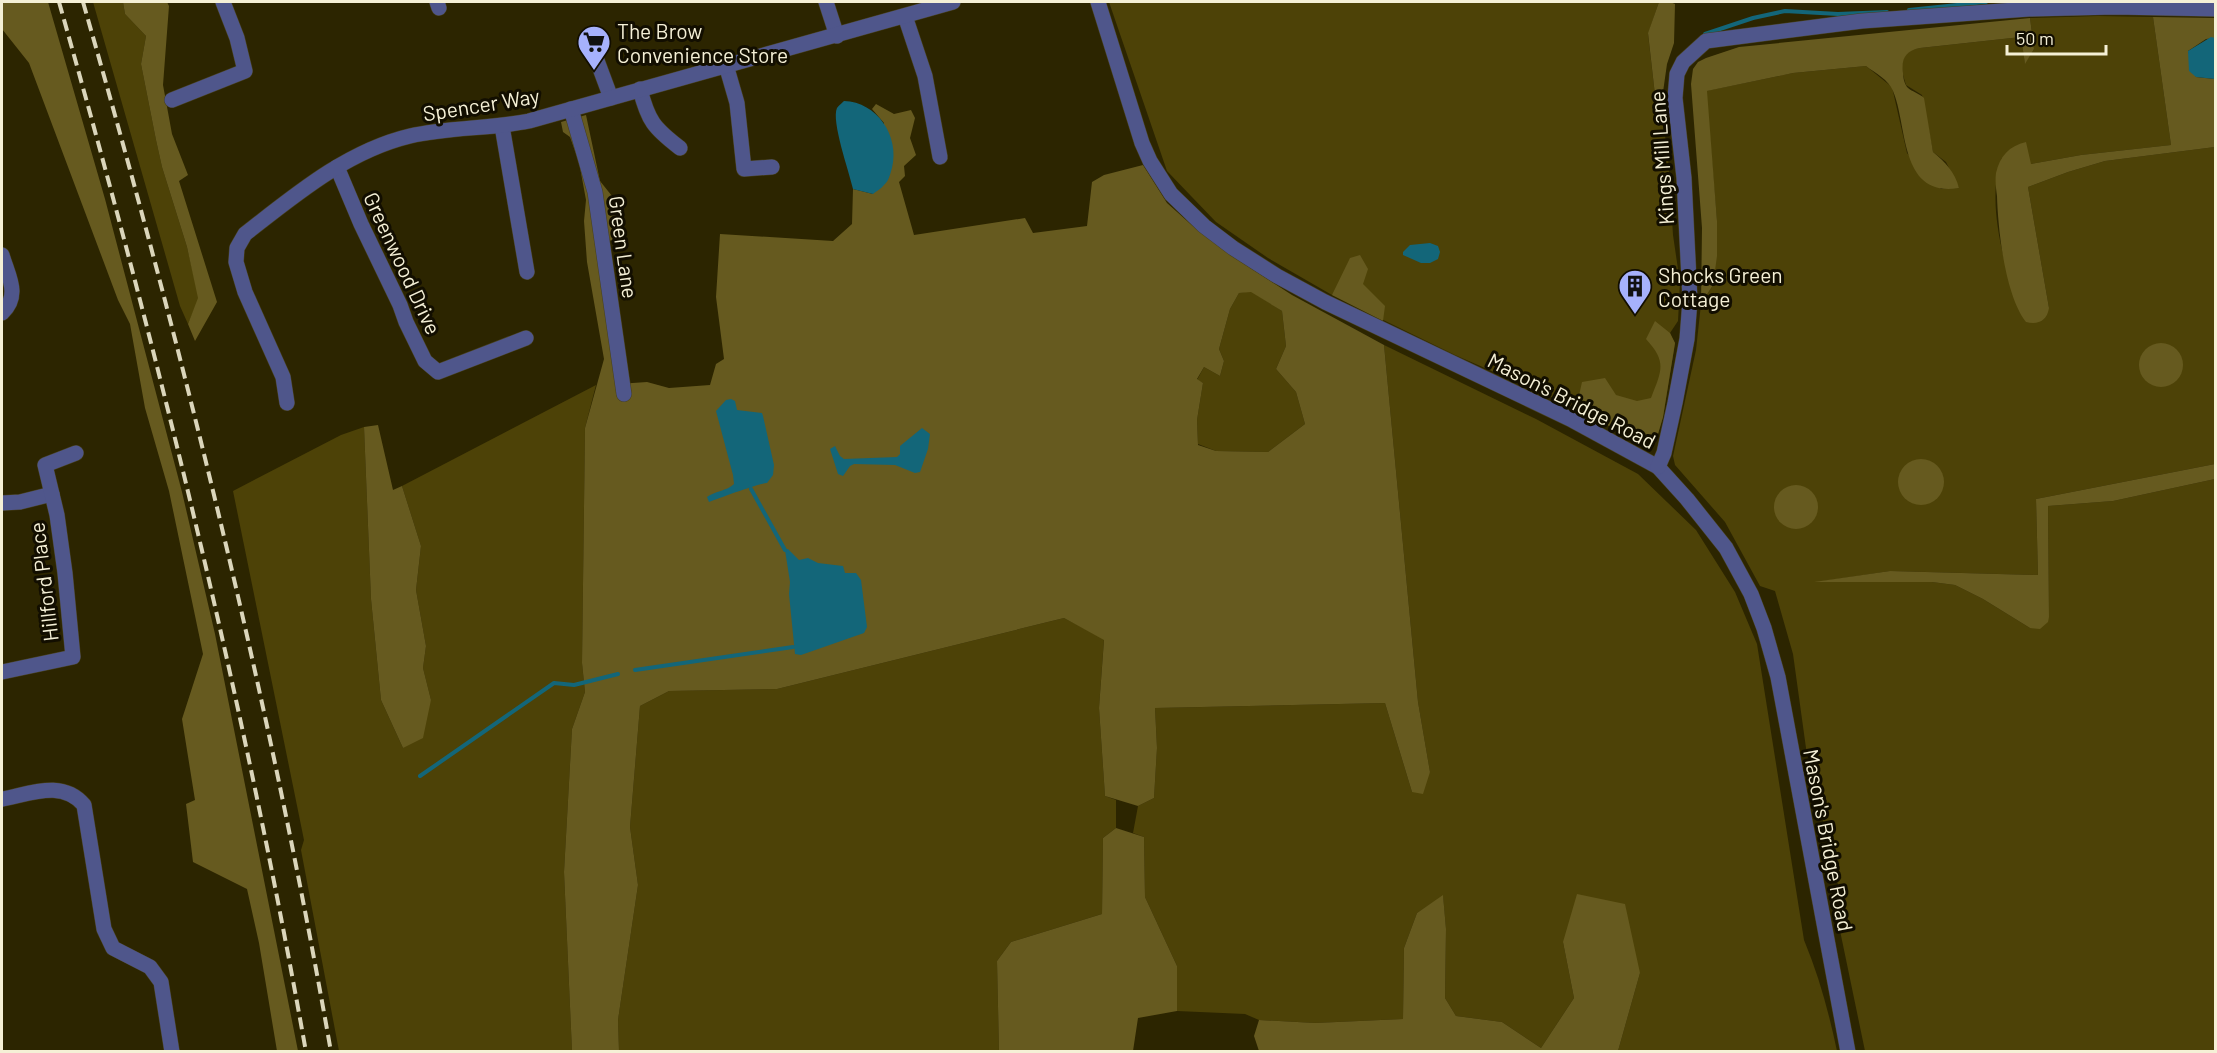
<svg xmlns="http://www.w3.org/2000/svg" width="2217" height="1053" viewBox="0 0 2217 1053" font-family="Barlow,sans-serif">
<style>
.green{fill:#4d4207}
.forest{fill:#665a1f;fill-rule:evenodd}
.water{fill:#136679}
.lines{fill:none;stroke-linecap:round;stroke-linejoin:round}
.stream{stroke:#136679;stroke-width:4}
.minor-casing{stroke:#48411e;stroke-width:16}
.minor{stroke:#4f568b;stroke-width:15}
.rail{stroke:#dbd6bb;stroke-width:4;stroke-dasharray:12 6;stroke-linecap:butt}
.labels{text-anchor:middle;dominant-baseline:central;stroke-width:6;stroke-linejoin:round;paint-order:stroke}
.poi-label{font-size:21px;fill:#f5f0d6;stroke:#120e00;text-anchor:start}
.street-label{font-size:21px;fill:#f5f0d6;stroke:#120e00}
</style>
<rect width="100%" height="100%" fill="#2c2500"/>
<g class="green">
<polygon points="93,2 123,2 125,14 146,36 141,64 156,140 162,167 187,247 199,298 188,324 180,306"/>
<polygon points="1109,2 1659,2 1648,34 1655,95 1661,106 1668,157 1673,235 1680,283 1678,321 1670,333 1675,343 1663,417 1655,444 1647,446 1563,402 1455,355 1332,295 1268,258 1216,222 1167,171"/>
<path d="M2098,16L2153,17L2171,145L2081,155L2031,164L2002,158C1985,202 2005,266 2019,309L2049,308L2028,187L2068,172L2105,161L2215,147V464L2036,499L2038,575L1890,571L1818,582H1932L1955,585L1983,599L2030,628L2049,617L2048,506L2113,501L2215,479V1051H1865L1838,921L1846,919L1806,748L1793,654L1775,591L1760,586L1725,522L1675,465L1673,456L1696,350L1701,304L1713,285L1717,221L1706,91L1793,73L1866,66L1892,87L1907,153L1941,189L1959,188L1946,162L1933,152L1922,95L1906,85C1900,67 1898,52 1920,48L2021,37L2025,63L2034,49L2030,18Z"/>
<polygon points="1251,291 1282,311 1286,346 1276,369 1296,392 1305,424 1268,452 1216,451 1198,444 1197,420 1203,383 1197,380 1204,367 1220,376 1224,361 1219,349 1230,309 1239,293"/>
<path d="M1384,345L1536,419L1638,474L1696,530L1735,592L1757,644L1804,940C1819,976 1829,1013 1837,1051H1618L1640,973L1563,942L1574,998L1541,1048L1502,1022L1456,1016L1445,998L1446,929L1443,896L1417,913L1404,948L1403,1019L1315,1023L1259,1020L1245,1014L1177,1011V966L1145,897L1144,837L1133,833L1138,806L1154,798L1157,748L1155,708L1385,703L1412,792L1430,772L1418,702Z"/>
<polygon points="596,385 585,428 582,663 585,692 572,729 564,872 572,1051 339,1051 301,850 304,840 233,491 341,435 364,427 371,599 381,700 403,748 431,700 423,668 426,646 416,590 421,546 402,486"/>
<polygon points="1064,618 1104,639 1099,708 1105,796 1116,800 1116,828 1103,838 1102,914 1011,942 997,961 999,1051 619,1052 618,1020 638,885 630,827 640,706 669,691 777,689"/>
</g>
<g class="forest">
<polygon points="2,2 48,2 105,199 182,492 215,634 298,1051 277,1051 259,943 247,889 193,862 186,804 195,800 182,719 203,654 169,491 145,408 130,324 118,300 29,63 2,29"/>
<polygon points="123,2 167,2 169,6 163,85 172,134 188,175 179,181 217,302 195,341 188,324 198,298 187,247 162,167 156,140 141,64 146,36 125,14"/>
<polygon points="1659,2 1670,2 1675,4 1674,43 1667,64 1661,106 1655,95 1648,33"/>
<path d="M2153,17L2215,18V38L2206,39L2188,51L2196,77L2215,79V147L2105,161L2068,172L2028,187L2049,308C2047,321 2038,325 2026,322C2005,295 1998,230 1997,196C1996,189 1995,180 1996,173C2000,156 2009,146 2026,142L2031,164L2081,155L2171,145Z"/>
<path d="M2030,18L2034,49L2025,64L2021,37L1920,48C1906,51 1901,58 1903,73C1903,77 1904,83 1907,87C1912,92 1919,93 1924,98L1933,152C1945,162 1955,172 1959,188C1899,198 1908,126 1893,91C1889,80 1875,73 1866,66L1793,73L1707,91L1717,221V256L1713,285L1701,304L1702,228L1691,84L1693,69L1698,62L1706,58L1739,47Z"/>
<path d="M876,104L894,114L911,110L915,118L910,138L916,155L904,166L905,176L899,182L914,235L1025,218L1033,233L1087,226L1092,182L1104,175L1143,165L1167,203L1195,228L1252,269L1292,295L1384,345L1418,702L1430,772L1423,794L1412,792L1385,703L1155,708L1157,748L1154,798L1138,806L1105,796L1099,708L1104,640L1064,618L777,689L669,691L640,706L630,827L638,885L618,1020L619,1051H572L564,872L572,729L585,692L582,663L585,428L604,359L587,262L584,221L586,200L579,162L570,137L563,132L561,122L586,115L600,181L616,201L621,228L616,240L597,242L618,384L647,382L669,388L710,385L716,364L724,359L716,297L720,234L833,241L852,224L853,189L873,194L884,123L872,109ZM1251,292L1282,311L1286,346L1276,369L1296,392L1305,424L1268,452L1216,451L1198,445L1197,420L1203,383L1197,379L1204,367L1220,376L1224,361L1219,349L1230,309L1239,293Z"/>
<polygon points="1360,255 1368,269 1363,284 1385,306 1383,321 1332,295 1350,258"/>
<path d="M1655,321L1670,333L1675,343L1663,417L1655,444L1647,446L1579,410L1578,400L1582,382L1605,378L1616,395L1637,401L1651,398C1662,370 1667,362 1646,339Z"/>
<circle cx="2161" cy="365" r="22"/>
<polygon points="378,425 393,490 402,486 421,546 416,590 426,646 423,668 431,700 423,738 403,748 381,700 371,599 364,427"/>
<circle cx="1921" cy="482" r="23"/>
<polygon points="2215,464 2215,479 2113,501 2048,506 2049,617 2048,622 2040,629 2030,628 1983,599 1955,585 1932,582 1814,582 1890,571 2038,575 2036,499"/>
<circle cx="1796" cy="507" r="22"/>
<polygon points="1116,828 1144,837 1145,897 1177,966 1177,1011 1138,1018 1133,1051 999,1051 997,961 1011,942 1102,914 1103,838"/>
<polygon points="1577,894 1625,904 1640,973 1618,1051 1259,1051 1254,1036 1259,1020 1315,1023 1403,1019 1404,948 1417,913 1443,895 1446,929 1445,998 1456,1016 1502,1022 1541,1048 1574,998 1563,942"/>
</g>
<g class="water">
<polygon points="2211,37 2215,38 2215,79 2196,77 2189,71 2188,51"/>
<path d="M844,101C877,102 900,136 892,168C890,174 889,181 884,185C881,189 876,191 873,194L853,189C849,171 831,121 837,108C838,106 843,102 844,101Z"/>
<polygon points="1430,243 1438,246 1440,252 1438,259 1430,263 1421,263 1403,255 1403,252 1410,245"/>
<path d="M731,399L735,401L737,410L762,413L763,416L774,465L773,475L767,483C760,483 719,498 709,502L707,497C715,491 727,491 734,484L733,475L716,411L726,400Z"/>
<polygon points="922,428 930,434 928,449 920,472 915,473 895,465 854,464 850,466 843,476 838,474 830,449 835,446 840,456 844,459 897,457 900,454 900,446"/>
<polygon points="788,549 799,560 808,558 818,563 843,566 845,573 856,573 861,580 867,627 864,633 801,655 795,654 789,594 790,582 785,550"/>
</g>
<g class="lines">
<g class="stream">
<polyline points="1909,10 1986,2"/>
<polyline points="1705,34 1753,18 1785,11 1838,14 1887,12"/>
<polyline points="751,489 785,550"/>
<polyline points="635,670 793,647"/>
<polyline points="420,776 554,683 574,685 618,674"/>
</g>
<defs>
<g id="minor">
<polyline points="437,2 439,8"/>
<polyline points="826,2 837,36"/>
<polyline points="1098,2 1142,143 1150,161 1171,194 1204,226 1233,248 1277,276 1325,302 1570,419 1658,467 1687,499 1726,548 1751,594 1764,628 1778,677 1848,1052"/>
<polyline points="905,16 925,76 940,157"/>
<polyline points="589,39 611,98"/>
<polyline points="726,65 737,103 744,169 772,167"/>
<path d="M640,89C648,121 654,128 680,148"/>
<polyline points="172,100 245,71 237,38 223,2"/>
<polyline points="571,109 595,192 624,394"/>
<polyline points="502,126 527,272"/>
<polyline points="337,167 361,224 400,305 406,322 425,361 438,372 526,338"/>
<path d="M2,255C8,276 21,295 2,313"/>
<path d="M287,403L283,377L245,292L236,262L237,248L245,234C295,195 347,151 410,136C449,127 490,129 529,121L953,2"/>
<polyline points="1658,467 1664,453 1675,403 1687,339 1690,300 1684,178 1675,98 1677,74 1683,62 1706,41 1862,21 2029,9 2115,7 2216,9"/>
<polyline points="2,503 20,502 52,494"/>
<polyline points="2,672 73,657 65,573 57,515 45,465 76,453"/>
<path d="M2,799C30,794 62,779 84,805L104,929L113,948L150,967L161,982L172,1052"/>
</g>
</defs>
<use href="#minor" class="minor-casing"/>
<use href="#minor" class="minor"/>
<g class="rail">
<path d="M59,2C157,348 243,697 306,1052"/>
<path d="M83,2C182,347 269,698 331,1052"/>
</g>
</g>
<defs>
<symbol id="supermarket-pin" viewBox="-11 -11 22 30"><path d="M0 17L-7.5 6A9.5 9.5 0 1 1 7.5 6Z" fill="#a6b1fc" stroke="#120e00"/><path d="M-6-5.5h2.5l.6 2H6L4.5 2H-2.5L-4.4-4H-6ZM-1.5 3.2a1.3 1.3 0 1 0 .1 0ZM3 3.2a1.3 1.3 0 1 0 .1 0Z" fill="#111"/></symbol>
<symbol id="building-pin" viewBox="-11 -11 22 30"><path d="M0 17L-7.5 6A9.5 9.5 0 1 1 7.5 6Z" fill="#a6b1fc" stroke="#120e00"/><path d="M-4-6H4V6H1V3H-1V6H-4ZM-2.5-4.3h1.7v1.8h-1.7ZM.8-4.3h1.7v1.8H.8ZM-2.5-1h1.7V.8h-1.7ZM.8-1h1.7V.8H.8Z" fill="#111"/></symbol>
</defs>
<g fill-rule="evenodd">
<use href="#supermarket-pin" x="575" y="23" width="38" height="52"/>
<use href="#building-pin" x="1616" y="267" width="38" height="52"/>
</g>
<g class="labels">
<g class="poi-label">
<text x="617" y="30">The Brow<tspan x="617" dy="24">Convenience Store</tspan></text>
<text x="1658" y="274">Shocks Green<tspan x="1658" dy="24">Cottage</tspan></text>
</g>
<g class="street-label">
<text transform="translate(481 104) rotate(-9)">Spencer Way</text>
<text transform="translate(1661 158) rotate(-94)">Kings Mill Lane</text>
<text transform="translate(624 247) rotate(82)">Green Lane</text>
<text transform="translate(403 263) rotate(65)">Greenwood Drive</text>
<text transform="translate(1572 400) rotate(27)">Mason's Bridge Road</text>
<text transform="translate(43 582) rotate(-97)">Hillford Place</text>
<text transform="translate(1829 840) rotate(79)">Mason's Bridge Road</text>
</g>
</g>
<rect width="2217" height="1053" fill="none" stroke="#f5f0d6" stroke-width="6"/>
<path d="M2007 45v9h99v-9" fill="none" stroke="#f5f0d6" stroke-width="3"/>
<text x="2016" y="45" font-size="18" fill="#f5f0d6" stroke="#120e00" stroke-width="4.5" paint-order="stroke">50 m</text>
</svg>
